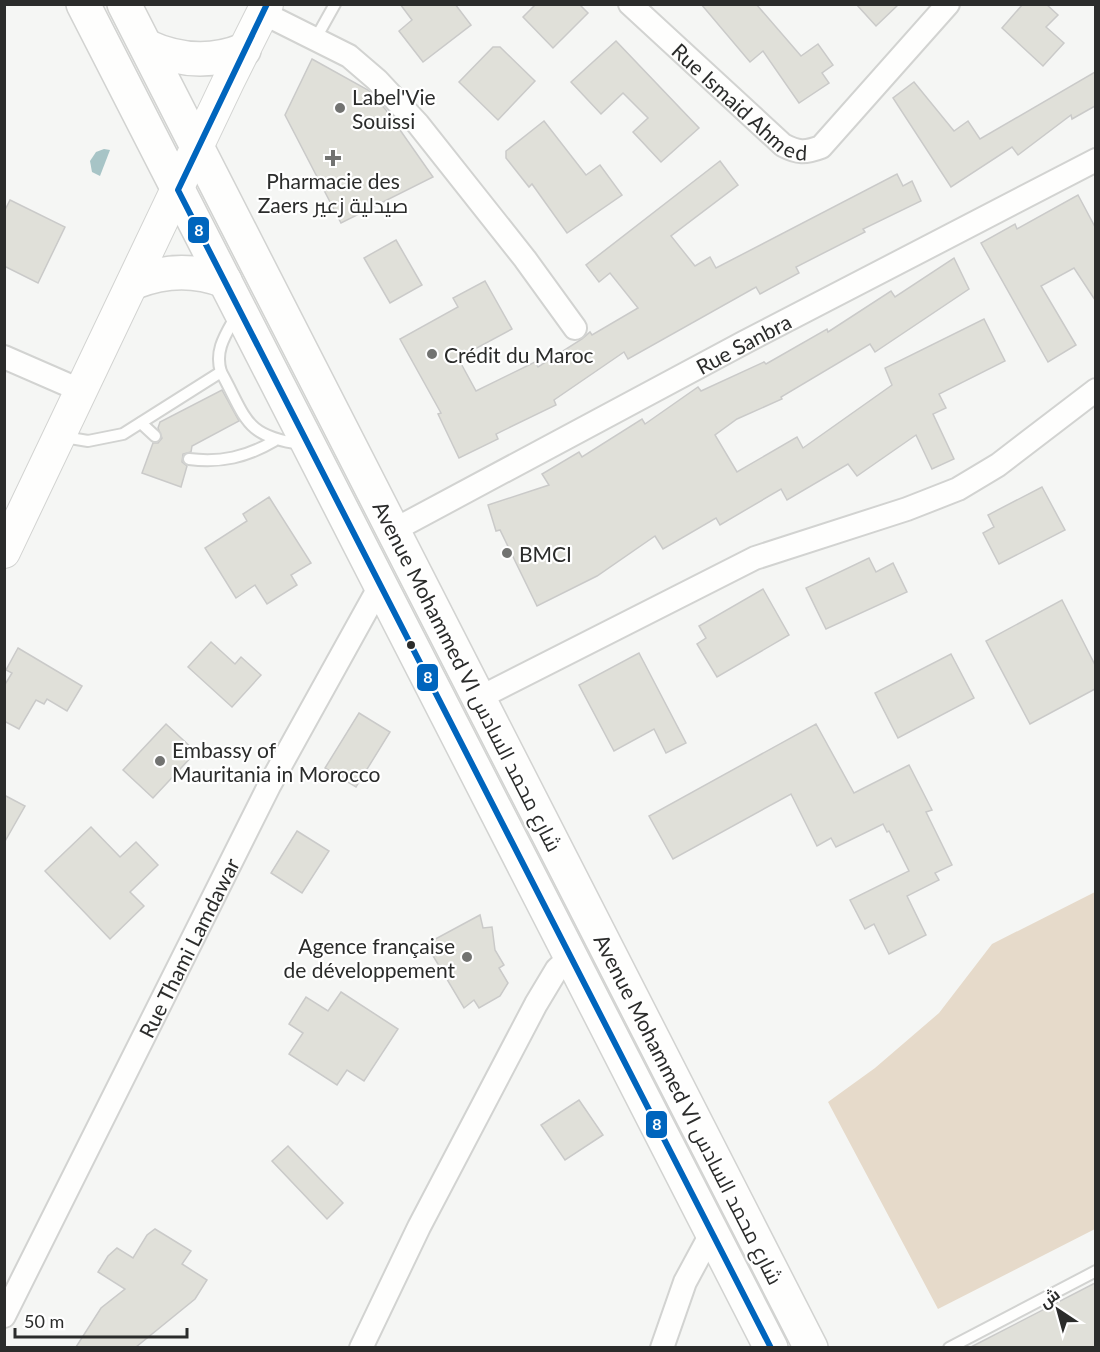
<svg xmlns="http://www.w3.org/2000/svg" width="1100" height="1352" viewBox="0 0 1100 1352" font-family="Lato,Cairo,sans-serif">
<style>
.green{fill:#e6daca}
.water{fill:#a7c4c6}
.building{fill:#e0e0d9;stroke:#cacac9;stroke-width:1.5}
.lines{fill:none;stroke-linecap:round;stroke-linejoin:round}
.service-casing{stroke:#d2d3d1;stroke-width:14}
.minor-casing{stroke:#d2d3d1;stroke-width:26}
.secondary-casing{stroke:#d2d3d1;stroke-width:34}
.primary-casing{stroke:#d2d3d1;stroke-width:36}
.service{stroke:#fefefd;stroke-width:10}
.minor{stroke:#fefefd;stroke-width:22}
.secondary{stroke:#fefefd;stroke-width:32}
.primary{stroke:#fefefd;stroke-width:33}
.bus-1-casing{stroke:#fff;stroke-width:10}
.bus-1{stroke:#0065bd;stroke-width:6}
.poi-dot{fill:#727371;stroke:#fff;stroke-width:2}
.bus-dot{fill:#2b2c2b;stroke:#fff;stroke-width:2}
.labels{text-anchor:middle;dominant-baseline:central;stroke-width:4.5;stroke-linejoin:round;paint-order:stroke}
.street-label{font-size:21px;fill:#2b2c2b;stroke:#fff}
.poi-label{font-size:21px;fill:#2b2c2b;stroke:#fff;text-anchor:start}
.line-badge{stroke:#fff;stroke-width:2}
.badge-label{font-size:16px;text-anchor:middle;font-weight:bold;fill:#fff}
</style>
<rect width="100%" height="100%" fill="#f5f6f4"/>
<polygon class="green" points="1095,892 1095,1229 938,1309 828,1102 875,1068 939,1013 992,944"/>
<polygon class="water" points="104,149 110,150 100,176 92,172 90,161 96,152"/>
<g class="building">
<polygon points="400,4 455,4 471,25 423,62 399,31 412,20"/>
<polygon points="536,4 579,4 588,13 553,48 523,17"/>
<polygon points="701,4 756,4 801,56 818,44 833,65 822,73 829,83 799,103 763,51 750,62"/>
<polygon points="856,4 899,4 876,26"/>
<polygon points="1023,4 1046,4 1058,15 1046,27 1064,43 1043,66 1002,28"/>
<polygon points="616,41 699,128 661,162 633,132 648,118 623,93 601,114 571,82"/>
<polygon points="493,47 500,47 535,81 498,120 459,82"/>
<polygon points="312,59 368,90 386,110 433,177 341,223 285,115"/>
<polygon points="1095,72 1095,106 1072,119 1071,115 1018,155 1012,147 951,187 893,98 914,82 954,131 968,121 980,139"/>
<polygon points="544,121 586,175 600,165 622,195 567,233 532,184 529,187 506,158 506,151"/>
<polygon points="720,161 738,185 671,236 695,266 710,257 716,268 897,174 903,186 912,181 921,201 863,229 865,232 796,267 799,273 760,294 756,287 628,359 624,352 554,400 556,405 496,434 498,439 459,458 438,414 441,413 400,339 458,307 453,298 485,281 512,329 458,358 476,391 535,362 538,367 582,339 590,332 592,335 638,308 610,273 599,282 586,265"/>
<polygon points="1078,195 1095,227 1095,300 1074,268 1041,286 1076,345 1048,362 981,243 1015,224 1017,229"/>
<polygon points="10,200 65,227 38,283 4,266 4,212"/>
<polygon points="396,240 422,285 390,303 364,258"/>
<polygon points="954,258 969,289 875,352 870,344 781,397 782,399 737,419 715,435 737,472 797,437 803,448 892,385 885,368 984,319 1005,361 939,394 946,408 933,414 954,459 932,469 916,435 857,476 848,464 787,500 781,489 720,525 716,518 663,549 655,536 597,576 537,606 500,530 496,531 488,505 549,485 542,474 579,452 582,457 642,419 645,424 698,387 701,391 764,362 766,364 827,329 828,332 891,291 895,297"/>
<polygon points="222,390 239,421 192,446 191,452 183,454 182,462 187,466 181,487 142,473 153,443 158,443 162,438 158,428 160,422"/>
<polygon points="1042,487 1065,530 999,564 983,533 994,527 988,515"/>
<polygon points="269,497 311,563 291,575 297,585 267,604 255,585 236,598 205,548 247,521 243,514"/>
<polygon points="869,558 876,572 893,563 907,592 826,629 806,588"/>
<polygon points="763,589 789,635 717,677 697,644 706,638 699,626"/>
<polygon points="1062,600 1095,665 1095,689 1030,724 986,641"/>
<polygon points="211,642 235,664 241,657 261,675 232,707 188,667"/>
<polygon points="18,648 82,686 67,711 47,699 44,704 36,700 19,729 4,721 4,686 12,673 6,670"/>
<polygon points="639,653 686,743 666,753 654,729 614,751 579,685"/>
<polygon points="951,654 974,698 898,738 875,693"/>
<polygon points="359,713 390,732 356,787 325,768"/>
<polygon points="166,724 196,752 153,798 123,770"/>
<polygon points="816,724 854,793 909,765 932,810 926,812 952,865 935,873 939,880 907,896 926,935 889,954 874,924 865,929 850,900 909,871 889,831 887,832 883,824 836,847 831,838 817,846 791,794 673,859 649,816"/>
<polygon points="4,795 25,806 4,843"/>
<polygon points="91,827 120,857 136,842 158,865 130,892 144,906 110,939 45,871"/>
<polygon points="297,831 329,851 302,893 271,873"/>
<polygon points="480,915 483,928 492,927 495,950 504,965 499,968 508,983 500,996 479,1008 474,1000 464,1008 426,944"/>
<polygon points="341,992 398,1029 364,1081 347,1070 337,1085 289,1054 303,1033 289,1024 306,997 328,1011"/>
<polygon points="579,1100 603,1135 565,1160 541,1125"/>
<polygon points="288,1146 343,1203 327,1219 272,1161"/>
<polygon points="155,1229 191,1251 182,1264 207,1280 195,1299 136,1347 76,1347 101,1308 125,1289 98,1272 108,1256 117,1248 133,1258 147,1235"/>
<polygon points="1095,1283 1095,1347 971,1347"/>
</g>
<g class="lines">
<defs>
<g id="service">
<polyline points="316,38 335,4"/>
<path d="M237,314C226,334 214,350 221,372C247,419 244,436 301,444"/>
<polyline points="141,423 155,436"/>
<polyline points="64,437 88,441 123,434 221,372"/>
<path d="M189,459C221,463 247,457 274,441"/>
<polyline points="949,1348 1096,1271"/>
</g>
<g id="minor">
<path id="s1" d="M630,4L783,145C798,153 805,153 821,147L948,4"/>
<polyline points="263,13 349,56 377,80 418,124 525,259 575,328"/>
<polyline points="4,357 82,391"/>
<path id="s2" d="M394,530L745,342L1096,160"/>
<polyline points="479,698 755,558 907,509 958,489 998,465 1096,390"/>
<path id="s3" d="M4,1316L269,786L381,584"/>
<polyline points="361,1348 419,1227 536,1004 557,969 569,958"/>
<polyline points="662,1348 685,1282 712,1232"/>
</g>
<polyline id="secondary" points="4,552 228,82 267,4"/>
<g id="primary">
<polyline points="83,4 771,1348"/>
<polyline points="124,4 811,1348"/>
<path d="M146,46C178,61 210,64 244,50"/>
<path d="M135,282C165,270 194,269 225,281"/>
</g>
</defs>
<use href="#service" class="service-casing"/>
<use href="#minor" class="minor-casing"/>
<use href="#secondary" class="secondary-casing"/>
<use href="#primary" class="primary-casing"/>
<use href="#service" class="service"/>
<use href="#minor" class="minor"/>
<use href="#secondary" class="secondary"/>
<use href="#primary" class="primary"/>
<defs>
<polyline id="bus-1" points="267,4 178,190 771,1348"/>
</defs>
<use href="#bus-1" class="bus-1-casing"/>
<use href="#bus-1" class="bus-1"/>
</g>
<g class="poi-dot">
<circle cx="340" cy="108" r="6"/>
<path d="M330 149h6v6h6v6h-6v6h-6v-6h-6v-6h6z"/>
<circle cx="432" cy="354" r="6"/>
<circle cx="507" cy="553" r="6"/>
<circle cx="160" cy="761" r="6"/>
<circle cx="467" cy="957" r="6"/>
</g>
<circle class="bus-dot" cx="411" cy="645" r="5"/>
<g class="labels">
<g class="street-label">
<text stroke="none"><textPath href="#s1" startOffset="148">Rue Ismaid Ahmed</textPath></text>
<text stroke="none"><textPath href="#s2" startOffset="396">Rue Sanbra</textPath></text>
<text transform="translate(468 676) rotate(63)">Avenue Mohammed VI شارع محمد السادس</text>
<text stroke="none"><textPath href="#s3" startOffset="412">Rue Thami Lamdawar</textPath></text>
<text transform="translate(689 1109) rotate(63)">Avenue Mohammed VI شارع محمد السادس</text>
</g>
<g class="poi-label">
<text x="352" y="96">Label'Vie<tspan x="352" dy="24">Souissi</tspan></text>
<text x="333" y="180" text-anchor="middle">Pharmacie des<tspan x="333" dy="24">Zaers صيدلية زعير</tspan></text>
<text x="444" y="354">Crédit du Maroc</text>
<text x="519" y="553">BMCI</text>
<text x="172" y="749">Embassy of<tspan x="172" dy="24">Mauritania in Morocco</tspan></text>
<text x="455" y="945" text-anchor="end">Agence française<tspan x="455" dy="24">de développement</tspan></text>
</g>
</g>
<g class="line-badge">
<rect x="187" y="216" width="23" height="28" rx="6" fill="#0065bd"/>
<rect x="416" y="663" width="23" height="29" rx="6" fill="#0065bd"/>
<rect x="645" y="1110" width="23" height="29" rx="6" fill="#0065bd"/>
</g>
<g class="badge-label">
<text x="199" y="236">8</text>
<text x="428" y="683">8</text>
<text x="657" y="1130">8</text>
</g>
<rect width="1100" height="1352" fill="none" stroke="#2b2c2b" stroke-width="12"/>
<g transform="translate(1058 1310) rotate(324)" stroke="#ffffff" stroke-width="4.5" paint-order="stroke">
<path d="M0-4.5L10 22L0 15L-10 22Z" fill="#2b2c2b"/>
<text y="-9" font-size="16" font-weight="bold" text-anchor="middle" fill="#2b2c2b">ش</text>
</g>
<path d="M15 1328v9h172v-9" fill="none" stroke="#2b2c2b" stroke-width="3"/>
<text x="24" y="1328" font-size="18" fill="#2b2c2b" stroke="#ffffff" stroke-width="4.5" paint-order="stroke">50 m</text>
</svg>
